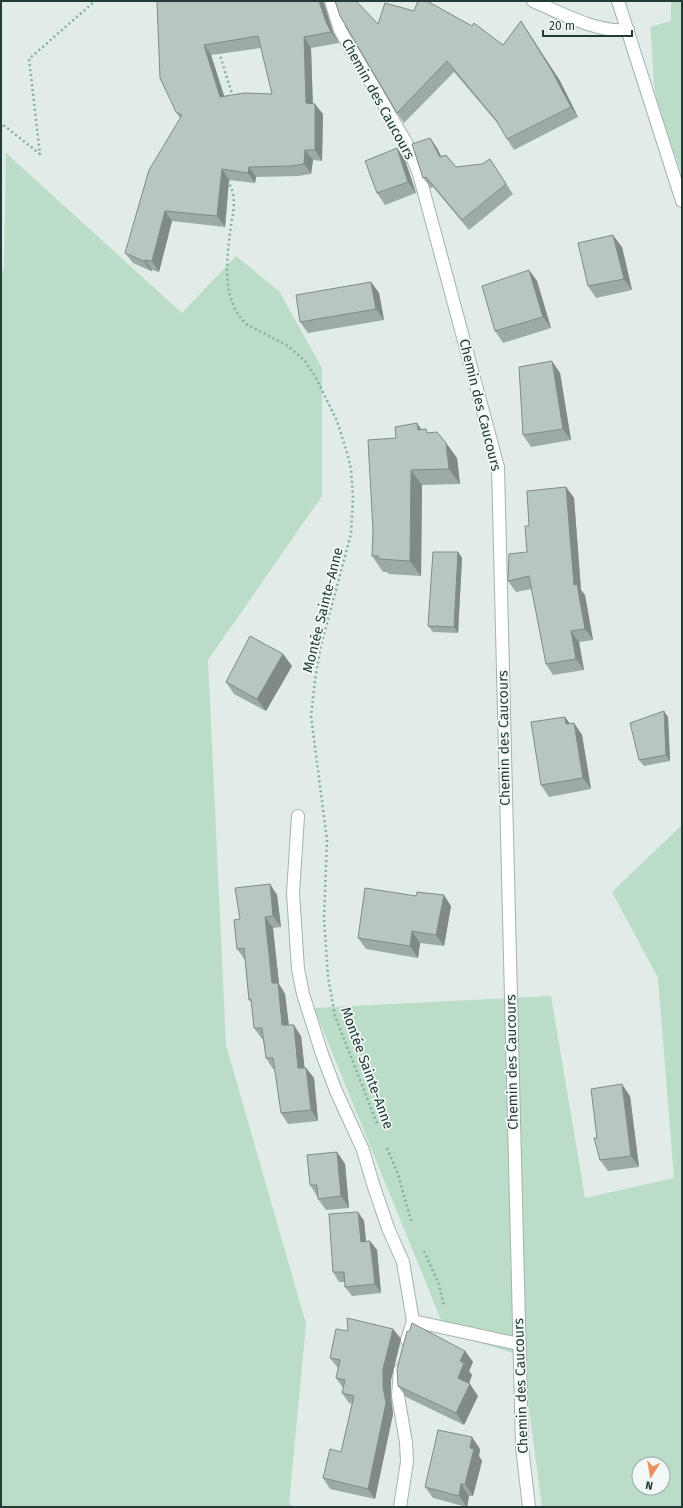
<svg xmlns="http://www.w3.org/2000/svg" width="683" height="1508" viewBox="0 0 683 1508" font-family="'Fira Sans',sans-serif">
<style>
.green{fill:#bbdcc7;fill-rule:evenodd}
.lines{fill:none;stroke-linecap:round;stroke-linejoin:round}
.street-casing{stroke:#a4b3af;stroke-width:14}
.path{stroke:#83aea5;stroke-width:2.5;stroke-dasharray:2 3;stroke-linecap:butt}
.street{stroke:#fff;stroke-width:12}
.wall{fill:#9daaa6;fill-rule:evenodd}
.shaded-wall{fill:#808b87}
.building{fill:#b7c6c1;stroke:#808b87;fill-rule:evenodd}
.labels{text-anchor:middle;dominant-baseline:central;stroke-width:3.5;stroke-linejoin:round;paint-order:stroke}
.street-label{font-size:14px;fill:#223b37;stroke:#f2f8f6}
</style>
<rect width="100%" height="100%" fill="#e1ebe8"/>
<g class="green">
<path d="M671,1H682V176C675,152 665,129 658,105C651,80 654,53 650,27L671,21Z"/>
<polygon points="6,153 182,313 236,256 279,291 322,368 322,496 208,660 226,1045 306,1324 289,1504 296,1507 1,1507 1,277 4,265"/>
<path d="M682,825V1507H542L522,1356L446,1332L314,1008L551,996L585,1198L674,1178L658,978L612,892ZM639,1464H663V1488H639Z"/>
</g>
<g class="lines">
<defs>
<g id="street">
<polyline points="331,1 340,30 407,144 419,174 498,467 522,1447 529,1507"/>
<path d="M533,1C561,13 597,33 628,30"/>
<polyline points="618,1 682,201"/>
<polyline points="298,816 293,893 298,969 303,994 322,1054 336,1091 363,1150 373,1184 388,1228 403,1262 413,1321 407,1340"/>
<polyline points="413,1321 519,1344"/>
<polyline points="400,1507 407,1462 406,1442 398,1396 400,1370"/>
</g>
</defs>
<use href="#street" class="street-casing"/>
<g class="path">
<polyline points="219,52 233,97"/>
<polyline points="1,127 2,124 40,154 29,59 95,1"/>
<path d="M228,180C230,185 232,189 233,194C235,205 233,215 231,225C227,259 220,297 246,324L288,346L305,361L316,378L337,421L348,456L351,469L353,497L351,534L321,645L315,680L311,716L327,840L324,918L328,977L335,1016L378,1126"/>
<polyline points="387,1148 398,1174 412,1224"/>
<polyline points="424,1251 439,1285 444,1306"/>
</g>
<use href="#street" class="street"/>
</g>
<g class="wall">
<path d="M157,2L324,3L333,32L339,43L311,48L313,104L323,114L322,161L313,160L311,174L298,176L256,177L255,183L229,180L225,227L172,221L159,272L152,270L151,271L133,263L125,253L180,118L176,112ZM261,48L272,94L224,96L211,55Z"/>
<polygon points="521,21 560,81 578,117 514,150 507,139 499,125 454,72 404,123 397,113 378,24 503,45"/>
<polygon points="430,138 437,148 441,157 456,167 497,170 513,194 469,230 433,187 431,188 423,178"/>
<polygon points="397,148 405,160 416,193 385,205 377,193"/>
<polygon points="622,247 632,290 596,298 588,286"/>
<polygon points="529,270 537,281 551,328 503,343 495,331"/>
<polygon points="371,282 379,293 384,320 308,333 300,322"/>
<polygon points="560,373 571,440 531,447 523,435"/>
<polygon points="426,429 428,433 446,443 457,458 460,484 422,485 421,576 389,574 387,572 383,572 372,556 396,438 422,430"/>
<polygon points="566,487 574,498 581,590 585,595 593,640 579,642 584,670 553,675 546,664 532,589 516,592 508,581 527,552 529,526"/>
<polygon points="458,552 462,558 458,633 433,632 428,626"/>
<polygon points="283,654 292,666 266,711 234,694 226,682"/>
<polygon points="565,717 570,724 574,723 582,735 591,789 549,797 541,785"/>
<polygon points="668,717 670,761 644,766 639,760"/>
<polygon points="270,884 277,895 281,927 273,928 279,984 285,994 289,1025 301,1036 304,1068 306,1068 314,1078 318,1121 288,1124 281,1113 275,1069 273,1069 266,1058 263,1039 262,1039 254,1028 252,1003 249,1000 245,960 237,949 240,919"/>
<polygon points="451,906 444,946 420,943 418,958 366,949 358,938"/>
<polygon points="630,1096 639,1167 608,1171 600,1160 597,1138"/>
<polygon points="337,1152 345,1164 349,1208 326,1210 318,1199 317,1196 310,1185"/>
<polygon points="358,1212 364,1221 366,1241 370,1241 377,1250 381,1293 352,1296 345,1287 345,1282 339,1282 333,1272"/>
<polygon points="393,1329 401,1339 391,1380 391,1397 393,1414 375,1499 330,1489 323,1478 341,1452 352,1404 349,1403 342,1393 343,1388 336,1378 338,1368 330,1358 348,1331"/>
<polygon points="465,1351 473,1362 469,1371 472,1375 469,1384 478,1396 464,1425 406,1397 398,1386"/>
<polygon points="480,1449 479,1456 482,1461 473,1496 469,1496 467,1507 433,1498 425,1487"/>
</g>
<g class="shaded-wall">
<polygon points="319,1 324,1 324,3 333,32 339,43 331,32 326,22"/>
<polygon points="521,21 560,81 578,117 571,107"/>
<polygon points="304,37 311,48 313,114 306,103"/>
<polygon points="204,45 211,55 228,108 220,97"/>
<polygon points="315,104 323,114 322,161 315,150"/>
<polygon points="430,138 437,148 447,168 440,157"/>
<polygon points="397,148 405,160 416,193 408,182"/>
<polygon points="305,150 313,160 311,174 304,164"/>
<polygon points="249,167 256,177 255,183 248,173"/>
<polygon points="222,169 229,180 225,227 217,216"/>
<polygon points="165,211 172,221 159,272 152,261"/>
<polygon points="613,235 622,247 632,290 624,279"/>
<polygon points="145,260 152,270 151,271 144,261"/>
<polygon points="529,270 537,281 551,328 543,317"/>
<polygon points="371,282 379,293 384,320 376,309"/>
<polygon points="552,361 560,373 571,440 563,429"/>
<polygon points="417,423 428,439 418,430"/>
<polygon points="446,443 457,458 460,484 449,469"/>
<polygon points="411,470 422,485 421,576 410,561"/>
<polygon points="566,487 574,498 581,590 585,595 593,640 585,629 574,585"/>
<polygon points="458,552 462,558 458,633 454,627"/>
<polygon points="571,631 579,642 584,670 576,659"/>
<polygon points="283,654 292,666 266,711 257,699"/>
<polygon points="664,711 668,717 670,761 666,755"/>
<polygon points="565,717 573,728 566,724"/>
<polygon points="574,723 582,735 591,789 583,778"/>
<polygon points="270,884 277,895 281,927 273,916"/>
<polygon points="444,895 451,906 444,946 436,935"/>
<polygon points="265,917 273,928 279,984 285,994 290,1036 282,1025 272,983"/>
<polygon points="412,931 420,943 418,958 410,946"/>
<polygon points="294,1025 301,1036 306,1079 298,1068"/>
<polygon points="306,1068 314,1078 318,1121 311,1110"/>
<polygon points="622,1084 630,1096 639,1167 631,1156"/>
<polygon points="337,1152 345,1164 349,1208 341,1196"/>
<polygon points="358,1212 364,1221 367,1251 361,1242"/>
<polygon points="370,1241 377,1250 381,1293 375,1284"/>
<polygon points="393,1329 401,1339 391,1380 391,1397 393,1414 375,1499 368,1489 383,1387 383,1369"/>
<polygon points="465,1351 473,1362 469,1371 472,1375 466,1390 458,1378 460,1361"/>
<polygon points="470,1384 478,1396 464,1425 456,1413"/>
<polygon points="472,1437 480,1449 479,1456 482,1461 473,1496 465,1484 470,1448"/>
<polygon points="461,1484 469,1496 467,1507 459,1496"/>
</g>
<g class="building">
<path d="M159,1H319L326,22L331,32L304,37L306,103L315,104V150H305L304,164L291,166L249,167L248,173L222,169L217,216L165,211L152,261L145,260L144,261L125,253L149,170L182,115L176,112L160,78L157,2ZM258,36L272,94L244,93L220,97L204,45Z"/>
<polygon points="335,1 356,1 378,24 385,3 414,11 418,1 427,1 472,26 474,23 503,45 521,21 552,71 571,107 507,139 496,120 447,61 397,113 340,16"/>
<polygon points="430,138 440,157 446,155 456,167 482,164 490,159 506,184 462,220 426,177 423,178 412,144"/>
<polygon points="397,148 408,182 377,193 365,161"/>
<polygon points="613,235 624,279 588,286 578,243"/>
<polygon points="529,270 543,317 495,331 482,286"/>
<polygon points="371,282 376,309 300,322 296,295"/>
<polygon points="552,361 563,429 523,435 519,367"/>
<polygon points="417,423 418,430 426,429 427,433 437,432 446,443 449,469 411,470 410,561 378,559 378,556 372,556 373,530 368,440 396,438 395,427"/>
<polygon points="566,487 574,585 577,584 585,629 571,631 576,659 546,664 529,576 508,581 509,554 527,552 525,526 529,526 527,491"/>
<polygon points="433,552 458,552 454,627 428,626"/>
<polygon points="250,636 283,654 257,699 226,682"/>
<polygon points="664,711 666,755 639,760 630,723"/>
<polygon points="565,717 566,724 574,723 583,778 541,785 531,722"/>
<polygon points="270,884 273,916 265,917 272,983 278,983 282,1025 294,1025 298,1068 306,1068 311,1110 281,1113 273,1058 266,1058 262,1028 254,1028 251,999 249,1000 244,948 237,949 234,920 240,919 235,888"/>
<polygon points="365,888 416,896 417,892 444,895 436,935 412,931 410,946 358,938"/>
<polygon points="622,1084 631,1156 600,1160 594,1138 597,1138 591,1089"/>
<polygon points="337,1152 341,1196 318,1199 317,1185 310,1185 307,1155"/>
<polygon points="358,1212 361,1242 370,1241 375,1284 345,1287 344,1272 333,1272 329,1214"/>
<polygon points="347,1318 393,1329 383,1369 383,1387 386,1403 368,1489 323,1478 330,1449 341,1452 354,1396 342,1393 345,1380 336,1378 340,1360 330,1358 336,1329 348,1331"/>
<polygon points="412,1323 465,1351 460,1361 464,1363 458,1378 470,1384 456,1413 398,1386 397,1369 407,1331 409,1332"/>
<polygon points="438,1430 472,1437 470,1448 474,1449 465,1484 461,1484 459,1496 425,1487"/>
</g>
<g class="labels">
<g class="street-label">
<text transform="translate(378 99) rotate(61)">Chemin des Caucours</text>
<text transform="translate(480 405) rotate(76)">Chemin des Caucours</text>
<text transform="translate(323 610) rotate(-76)">Montée Sainte-Anne</text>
<text transform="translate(504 738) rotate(-91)">Chemin des Caucours</text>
<text transform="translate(512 1062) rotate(-91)">Chemin des Caucours</text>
<text transform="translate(367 1068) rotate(70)">Montée Sainte-Anne</text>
<text transform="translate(521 1386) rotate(-92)">Chemin des Caucours</text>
</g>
</g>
<rect width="683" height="1508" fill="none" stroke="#223b37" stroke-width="4"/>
<g transform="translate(651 1476) rotate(191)"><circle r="19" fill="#f2f8f6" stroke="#9facaa"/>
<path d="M0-3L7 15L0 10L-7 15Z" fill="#ed915e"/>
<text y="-6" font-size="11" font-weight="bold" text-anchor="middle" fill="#223b37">N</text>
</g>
<path d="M543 30v6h89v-6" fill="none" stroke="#223b37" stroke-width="2"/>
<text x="549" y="30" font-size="12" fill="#223b37" stroke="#f2f8f6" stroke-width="3" paint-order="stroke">20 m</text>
</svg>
